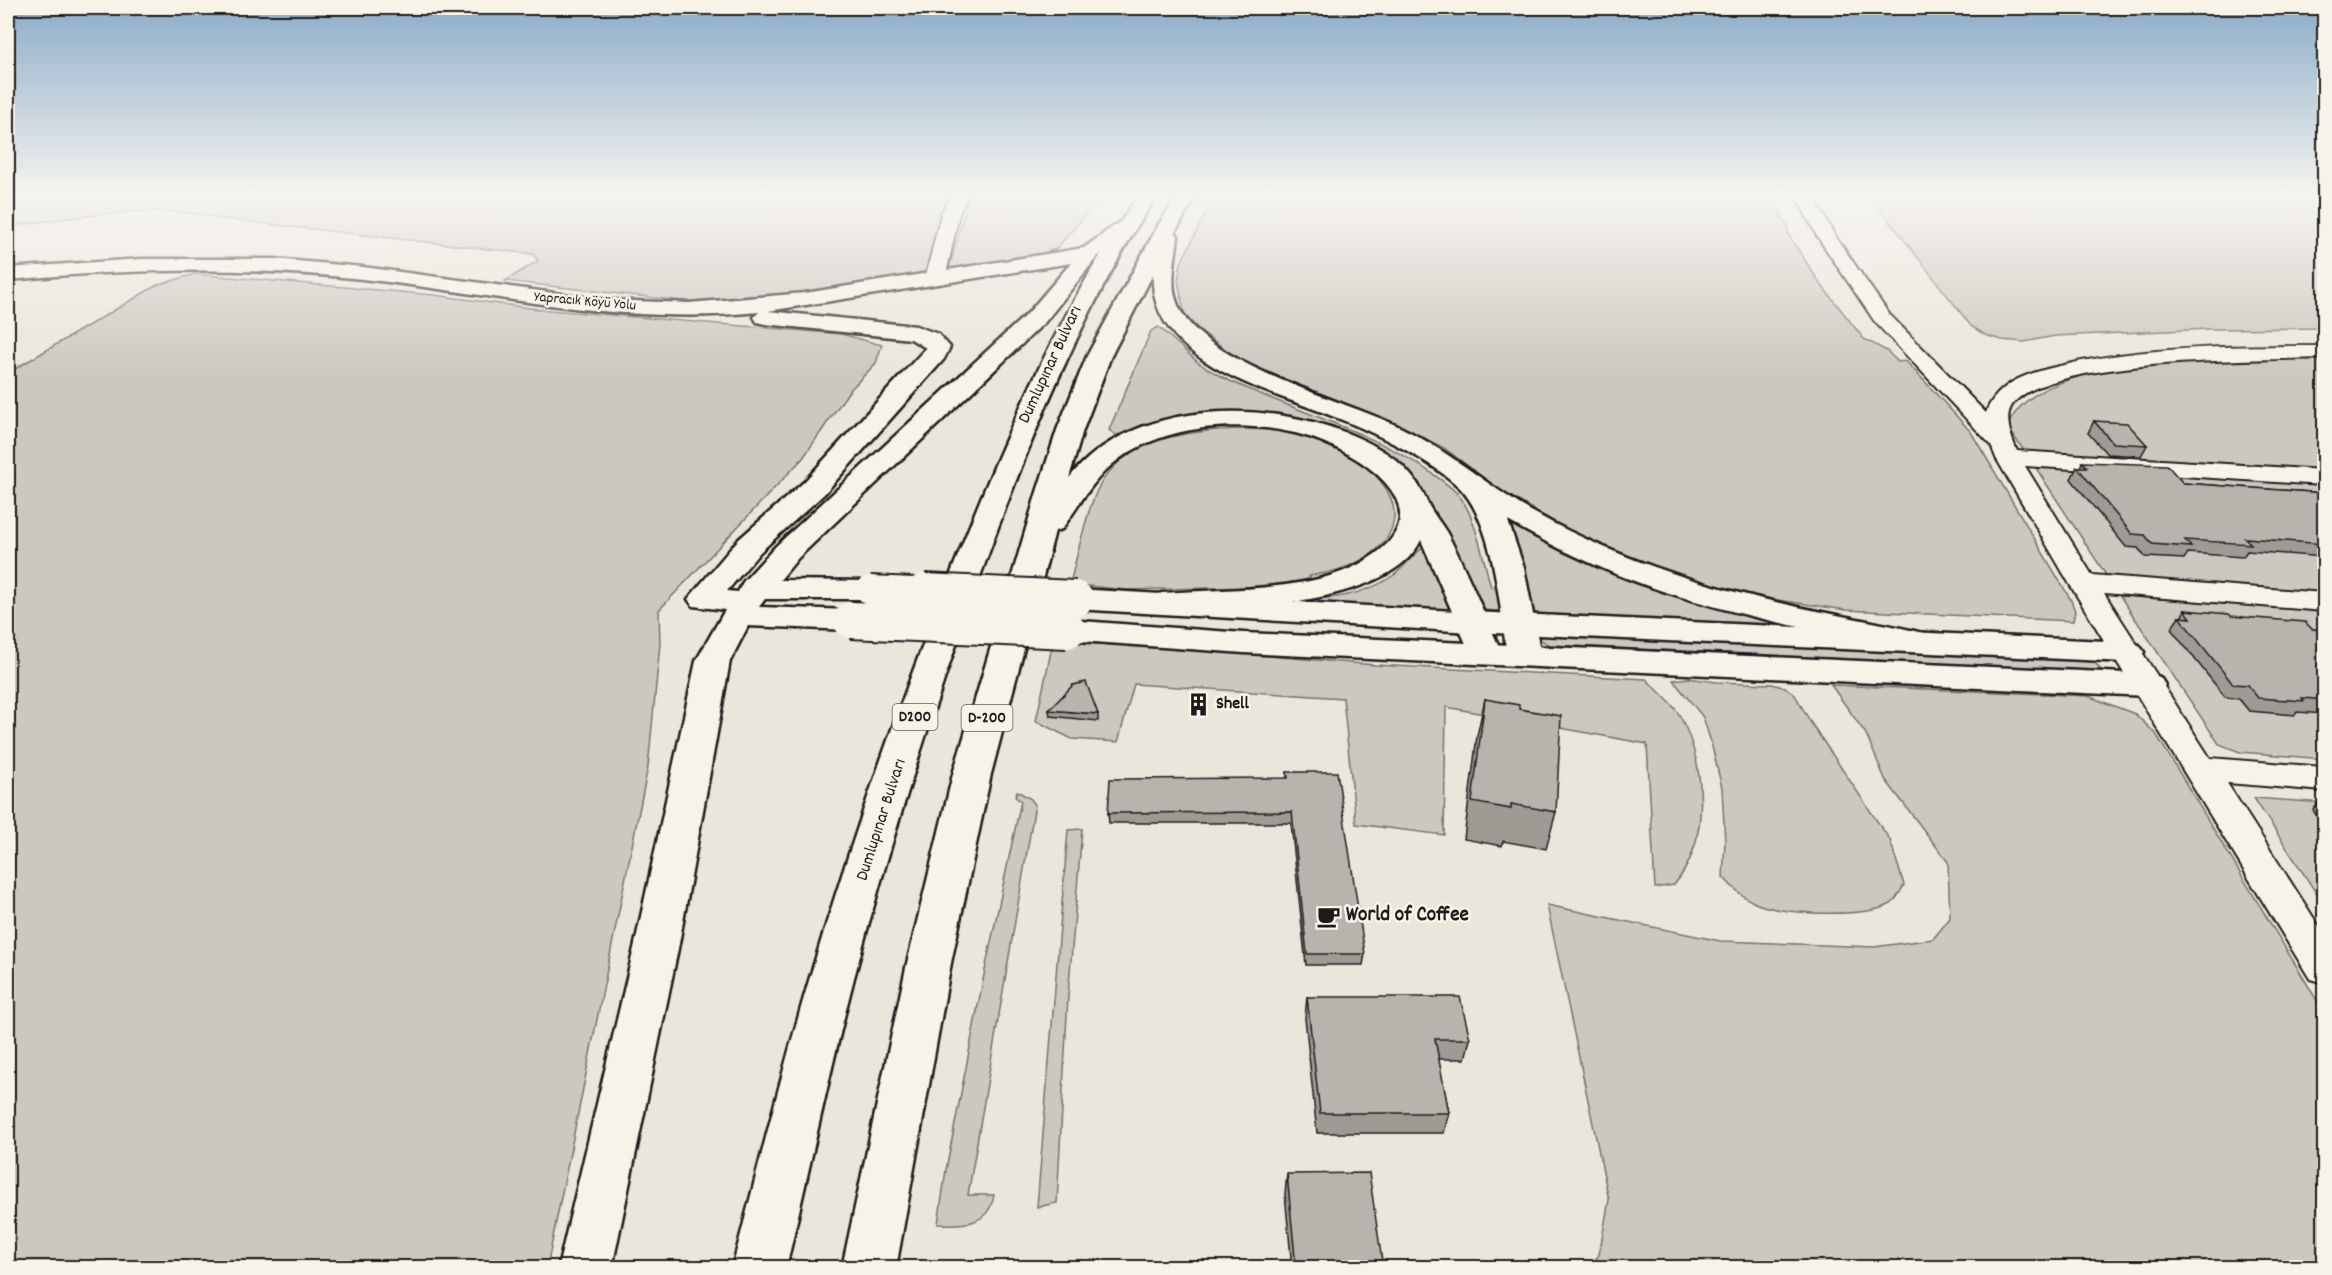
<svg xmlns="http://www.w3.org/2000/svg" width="2332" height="1275" viewBox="0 0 2332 1275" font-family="Dekko,sans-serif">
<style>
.green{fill:#ccc8c0;stroke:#74726e;stroke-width:1.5}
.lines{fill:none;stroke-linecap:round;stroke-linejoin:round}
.minor-casing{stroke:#1c1c1c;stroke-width:4}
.major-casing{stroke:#1c1c1c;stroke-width:5}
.highway-casing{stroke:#1c1c1c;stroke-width:5}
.minor{fill:#f7f3e8;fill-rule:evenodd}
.major{fill:#f7f3e8;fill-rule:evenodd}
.highway{fill:#f7f3e8;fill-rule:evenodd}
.major-bridge-far1-casing{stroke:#1c1c1c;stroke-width:32;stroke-linecap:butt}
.major-bridge-casing{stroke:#1c1c1c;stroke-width:40;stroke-linecap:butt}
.major-bridge-far1{stroke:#f7f3e8;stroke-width:28}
.major-bridge{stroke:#f7f3e8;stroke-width:36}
.wall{fill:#9d9b94;stroke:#1c1c1c;stroke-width:1.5}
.building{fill:#b6b4ac;stroke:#1c1c1c;stroke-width:1.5}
.labels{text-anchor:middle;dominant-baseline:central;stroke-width:5;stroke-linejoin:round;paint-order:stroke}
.far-street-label{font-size:15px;fill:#1c1c1c;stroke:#f7f3e8}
.shield{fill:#f7f3e8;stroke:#5e5c59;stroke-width:1.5}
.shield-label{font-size:16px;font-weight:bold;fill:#1c1c1c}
.street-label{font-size:18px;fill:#1c1c1c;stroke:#f7f3e8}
.poi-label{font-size:18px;font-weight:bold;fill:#1c1c1c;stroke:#f7f3e8;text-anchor:start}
.near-poi-label{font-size:21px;font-weight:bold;fill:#1c1c1c;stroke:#f7f3e8;text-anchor:start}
</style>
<rect width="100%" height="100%" fill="#eae6dc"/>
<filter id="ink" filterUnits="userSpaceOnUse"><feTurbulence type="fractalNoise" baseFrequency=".0167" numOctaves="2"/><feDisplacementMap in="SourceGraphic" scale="12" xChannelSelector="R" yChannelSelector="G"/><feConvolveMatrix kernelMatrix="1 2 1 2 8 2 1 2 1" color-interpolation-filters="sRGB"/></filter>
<g filter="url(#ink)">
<g class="green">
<path d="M8,196H947L925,277L761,299L683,301L505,281L538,261L533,254L222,219C156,201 75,219 8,226Z"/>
<polygon points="969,196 1102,196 1057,248 1029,259 949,269"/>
<path d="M1214,196H1772C1779,207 1781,217 1788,227V234L1819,282L1864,339L1887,351L1898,362L1906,361L1971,432L2071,600L2075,611L2073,621L1846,610L1771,599L1705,583L1626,557L1572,532L1501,491L1444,448L1388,420L1259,369L1232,354L1201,331L1185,316L1178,281L1181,263Z"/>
<polygon points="1870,196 2324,196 2324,328 2210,329 2055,336 2024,342 2002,340 1985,335 1971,326"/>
<polygon points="195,274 434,295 537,309 841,334 882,345 876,363 849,391 803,458 659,610 660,644 648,767 547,1267 8,1267 8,373 157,285"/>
<path d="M1158,327C1163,329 1191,357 1199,363C1207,369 1217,374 1226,379C1291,410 1360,427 1421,466C1434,475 1451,485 1460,497C1476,517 1484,563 1491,587L1500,589L1501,608L1497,611L1482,610C1470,588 1457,567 1446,546C1436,525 1431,502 1418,483C1377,423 1253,403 1186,414C1162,418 1140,430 1116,435L1109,430L1151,331Z"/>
<path d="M2324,360V473L2027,455C2022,447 2012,436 2010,428C2008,421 2013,416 2016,412C2060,352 2253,360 2324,360Z"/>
<path d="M1235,429C1272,429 1309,432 1342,450C1430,501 1398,564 1309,576L1312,581L1286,586L1126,590L1070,584C1077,556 1083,527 1093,500C1114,441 1181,431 1235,429Z"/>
<polygon points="2034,465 2324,483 2324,594 2108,578"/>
<polygon points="1509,524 1515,525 1564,553 1642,586 1794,625 1789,627 1536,614 1532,610"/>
<path d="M1424,547L1451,607L1447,611L1264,601C1309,600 1356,602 1394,575C1405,567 1413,554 1424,547Z"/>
<polygon points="2120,596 2324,611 2324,759 2240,752 2219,744"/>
<polygon points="1544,635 2090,657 2102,671 1549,645 1539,639"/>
<path d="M1053,642L1163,647L1375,665L1646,679C1657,690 1672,702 1680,716C1706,765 1711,841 1674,885L1655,888L1647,744L1446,707L1444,835L1356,824L1343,698L1134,684L1118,742L1072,739L1036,721Z"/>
<path d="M1688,678L1716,682L1772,684L1786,688L1795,695L1811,723L1890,840L1904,885C1901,891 1896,900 1891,904C1865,918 1781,915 1755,903C1742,897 1732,887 1723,877L1725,842L1722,788L1711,742L1703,717L1673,680Z"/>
<polygon points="1831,685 2088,696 2135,714 2156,734 2324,1012 2324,1267 1589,1267 1599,1255 1609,1200 1547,905 1720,941 1874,947 1933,939 1950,918 1948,862 1885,779 1866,734"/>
<path d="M1017,791L1031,799L1035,805L968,1195H994C989,1226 963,1225 938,1224L946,1170L984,975L1021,801L1015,797Z"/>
<polygon points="2254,798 2324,803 2324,905"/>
<polygon points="1082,829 1068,996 1057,1203 1037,1207 1068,830"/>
</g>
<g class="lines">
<defs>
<g id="minor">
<polygon points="950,196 967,196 959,214 945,279 942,283 928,283 925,279 941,214"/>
<path d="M1796,196H1813L1835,236L1889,314L1986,413C1990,399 2003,387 2016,380C2036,370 2060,366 2082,361C2161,346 2244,346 2324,346V358C2267,360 2040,357 2011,407C2004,420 2012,439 2017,451L2324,470V485L2025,466L2092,575L2324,593V611L2104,593L2210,758L2324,767V791L2227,783L2324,934V983L2310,979L2069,583L1996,458L1991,445L1875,322L1817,236Z"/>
</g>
<g id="major">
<path d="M1125,221L1132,223L1135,227L1132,231L1097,257L1045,322L798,558L780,580L870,581L881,583L886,590L881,597L870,599H765L759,607L851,610L862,613L867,620L862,627L851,630L748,626L730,661L679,944L612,1268H558L635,944L696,661L725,610L693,606L688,599L738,540L804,482L926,348L911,339L765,324L757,322L754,317L759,312C619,326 499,294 362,279C244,266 126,269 8,280V268L141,259H274L363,267L607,300L689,303L805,293L1084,248L1118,223ZM1071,263L1029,312L776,546L743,582L738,592L727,591L760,552L824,494L944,359L950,347L938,334L916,326L768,311Z"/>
<polygon points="1075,589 1472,612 2127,642 2139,645 2144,652 2139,659 2127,662 1472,632 1075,609 1064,606 1059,599 1064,592"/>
<polygon points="1067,620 1244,633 2148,674 2160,677 2165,685 2160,693 2148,696 1244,653 1067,640 1055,637 1051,630 1055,623"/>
</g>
<g id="highway">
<path d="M1138,196H1156C1079,316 1029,441 981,574C933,707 890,842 854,978C829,1074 809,1171 786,1268H732C758,1171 781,1073 810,977C851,841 898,706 951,573C1003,440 1057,315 1138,196Z"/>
<path d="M1178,196H1196L1175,232L1178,236C1176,257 1169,282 1177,303C1199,364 1346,400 1402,428C1439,446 1470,471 1504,494C1530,512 1559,527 1588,540C1651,569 1717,589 1785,604C1832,615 1880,622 1927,634L1932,641L1927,648L1915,651C1825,632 1732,616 1645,585C1597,568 1552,546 1508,521L1524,568L1541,655L1536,662L1524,666L1512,662L1507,655C1500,607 1494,522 1459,487C1430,459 1370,430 1332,416C1269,391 1148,361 1153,274L1111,356L1083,430L1069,478C1131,400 1262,399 1347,433C1369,442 1393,454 1408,472C1416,480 1423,492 1427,502C1433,515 1443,525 1449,537C1469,575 1484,615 1502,653L1497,660L1485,663L1473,660L1421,540C1389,608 1227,608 1162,613L1151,610L1146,603L1151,596L1162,593C1221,589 1312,592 1363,562C1455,509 1354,447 1295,433C1239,420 1167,424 1119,459C1094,477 1080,504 1062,529L1055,531L991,774L951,963L896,1268H842L907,963L953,774L1036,495L1057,430L1087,356L1159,224Z"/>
</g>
</defs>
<use href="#minor" class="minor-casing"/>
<use href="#major" class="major-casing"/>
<use href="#highway" class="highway-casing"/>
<use href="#minor" class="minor"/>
<use href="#major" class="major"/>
<use href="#highway" class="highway"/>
<defs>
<polyline id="major-bridge-far1" points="870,590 958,594"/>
<g id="major-bridge">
<polyline points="924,592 1075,599"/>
<polyline points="851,620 1067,630"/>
</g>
</defs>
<use href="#major-bridge-far1" class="major-bridge-far1-casing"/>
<use href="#major-bridge" class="major-bridge-casing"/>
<use href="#major-bridge-far1" class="major-bridge-far1"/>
<use href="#major-bridge" class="major-bridge"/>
</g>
<g class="wall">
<polygon points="2094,421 2147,445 2141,456 2107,454 2088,433"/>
<polygon points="2082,462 2183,483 2325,493 2325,557 2247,551 2243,557 2188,553 2184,559 2145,557 2138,548 2126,547 2071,479 2077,467 2080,467"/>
<polygon points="2185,610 2312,629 2325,630 2325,714 2297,712 2295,715 2249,711 2239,699 2225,697 2171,629 2179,617 2181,617"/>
<polygon points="1485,699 1519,709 1556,812 1546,849 1503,841 1502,846 1464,839 1477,736"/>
<polygon points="1049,710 1098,714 1098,721 1050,716"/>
<polygon points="1287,772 1365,954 1363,965 1306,965 1291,823 1109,823 1108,813 1287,778"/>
<polygon points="2323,797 2325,797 2325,830 2313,810"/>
<polygon points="1307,997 1470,1039 1465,1059 1438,1059 1449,1113 1444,1133 1317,1133 1305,1018"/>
<polygon points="1287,1174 1383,1268 1292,1268 1285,1194"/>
</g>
<g class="building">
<polygon points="2094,421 2127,423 2147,445 2113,443"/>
<polygon points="2082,462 2167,465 2183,483 2325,493 2325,544 2245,538 2251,544 2185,540 2191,547 2152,544 2145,535 2132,534 2077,467 2087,467"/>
<polygon points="2185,610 2229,614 2231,616 2305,622 2312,629 2325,630 2325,700 2302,698 2304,701 2258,698 2248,685 2233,684 2179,617 2191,618"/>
<polygon points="1086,682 1098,714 1049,710 1073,685"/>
<polygon points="1485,699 1519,705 1519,709 1561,716 1556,812 1511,804 1511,809 1472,802"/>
<polygon points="1287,772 1337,772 1365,954 1307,954 1292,812 1108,813 1110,779 1288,778"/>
<polygon points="1307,997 1460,997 1470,1039 1435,1039 1449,1113 1320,1113"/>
<polygon points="1369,1173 1383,1268 1296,1268 1287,1174"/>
</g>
</g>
<linearGradient id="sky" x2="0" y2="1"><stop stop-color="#8cacc9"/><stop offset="0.52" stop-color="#f6f4ef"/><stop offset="1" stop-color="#f6f4ef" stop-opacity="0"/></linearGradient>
<rect width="2332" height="375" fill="url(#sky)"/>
<defs>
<symbol id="building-bare" viewBox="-9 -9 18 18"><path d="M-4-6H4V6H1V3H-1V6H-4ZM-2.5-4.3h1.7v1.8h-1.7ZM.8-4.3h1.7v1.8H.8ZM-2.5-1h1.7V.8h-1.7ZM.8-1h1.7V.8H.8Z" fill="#1c1c1c" stroke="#f7f3e8" stroke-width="2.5" paint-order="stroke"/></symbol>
<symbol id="cafe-bare" viewBox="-9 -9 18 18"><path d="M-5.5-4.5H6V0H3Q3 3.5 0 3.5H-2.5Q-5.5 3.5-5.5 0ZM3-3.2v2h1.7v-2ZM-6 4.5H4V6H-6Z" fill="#1c1c1c" stroke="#f7f3e8" stroke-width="2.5" paint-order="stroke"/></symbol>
</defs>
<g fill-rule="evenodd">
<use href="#building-bare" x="1182" y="688" width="33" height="33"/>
<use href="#cafe-bare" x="1312" y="900" width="33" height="33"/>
</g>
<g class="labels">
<g class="far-street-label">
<text transform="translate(585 302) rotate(5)">Yapracık Köyü Yolu</text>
</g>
<g class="shield">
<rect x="892.5" y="704" width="45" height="26" rx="4.5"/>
<rect x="961.5" y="705" width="51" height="26" rx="4.5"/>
</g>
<g class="shield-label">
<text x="915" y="717">D200</text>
<text x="987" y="718">D-200</text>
</g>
<g class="street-label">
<text transform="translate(1051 365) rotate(-65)">Dumlupınar Bulvarı</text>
<text transform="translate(882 820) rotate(-72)">Dumlupınar Bulvarı</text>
</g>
<g class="poi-label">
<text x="1216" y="704">Shell</text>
</g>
<g class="near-poi-label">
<text x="1346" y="916">World of Coffee</text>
</g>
</g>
<rect width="2332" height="1275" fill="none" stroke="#f7f3e8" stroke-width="30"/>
<rect x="15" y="15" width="2302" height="1245" fill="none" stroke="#1c1c1c" stroke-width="2" filter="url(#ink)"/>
</svg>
